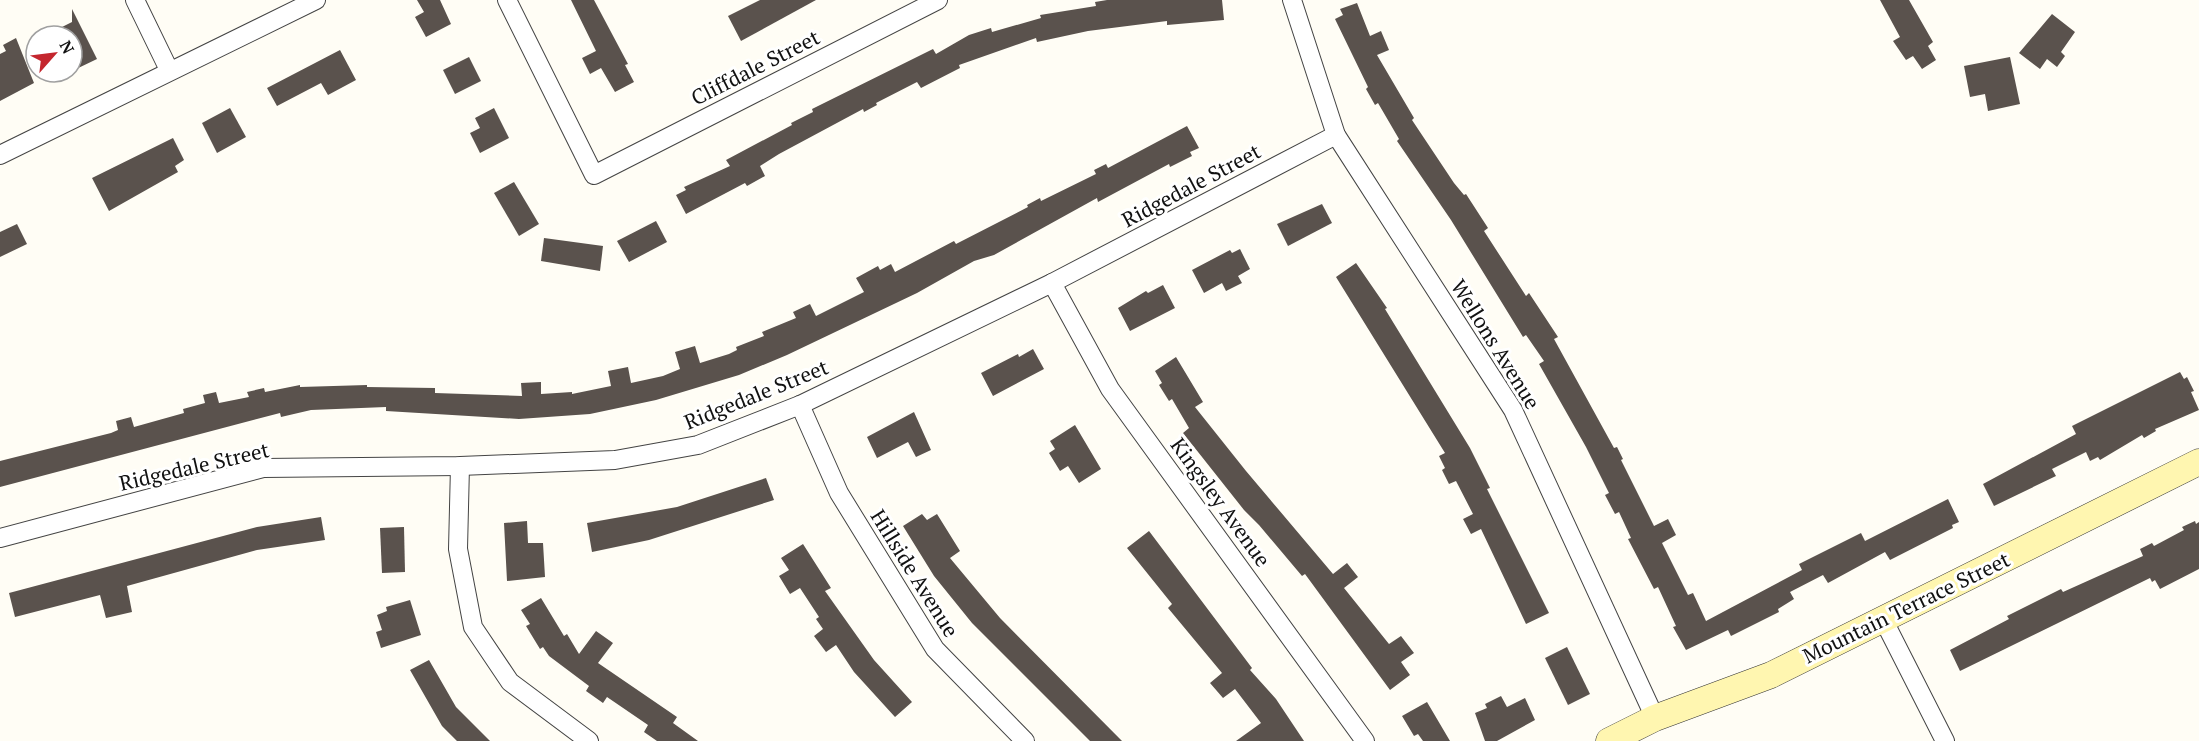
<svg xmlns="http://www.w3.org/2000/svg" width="2199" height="741" viewBox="0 0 2199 741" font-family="'PT Serif',serif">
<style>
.building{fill:#5a524d}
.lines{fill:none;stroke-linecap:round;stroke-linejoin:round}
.street-casing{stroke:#444;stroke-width:20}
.secondary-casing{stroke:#333;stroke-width:27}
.street{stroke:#fff;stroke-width:18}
.secondary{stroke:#fff6b0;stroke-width:26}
.labels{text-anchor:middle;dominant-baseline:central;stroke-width:6;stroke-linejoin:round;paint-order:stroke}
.street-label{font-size:21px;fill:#111;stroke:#fff}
</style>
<rect width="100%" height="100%" fill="#fffdf5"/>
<g class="building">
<polygon points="417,0 440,0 451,24 426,37 415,17 424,12"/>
<polygon points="571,0 594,0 628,64 625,65 634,82 615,92 601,68 590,74 582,58 596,51"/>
<polygon points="760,0 816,0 741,41 728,16"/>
<polygon points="1107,0 1222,0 1224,20 1167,25 1167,21 1088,31 1037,42 1036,38 959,65 960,68 921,88 917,82 876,103 877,105 864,112 863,109 779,154 760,166 765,176 747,186 745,183 686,214 676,195 686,190 684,187 730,166 726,160 792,125 791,123 813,112 812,109 933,49 936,54 969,35 991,28 992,32 1041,18 1040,15 1096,6 1095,2"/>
<polygon points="1880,0 1909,0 1933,42 1928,46 1936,60 1922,69 1913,56 1906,60 1893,41 1900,37"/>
<polygon points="1357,3 1370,36 1381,31 1389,50 1377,55 1414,118 1412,120 1454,183 1464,195 1466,194 1488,228 1484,231 1526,296 1529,293 1558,337 1554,339 1614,448 1617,447 1623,459 1621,460 1654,526 1668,519 1676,535 1662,543 1688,595 1693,593 1706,621 1802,570 1799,564 1861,533 1865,541 1948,499 1959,522 1952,525 1953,528 1890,560 1885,552 1828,583 1823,575 1790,592 1794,599 1778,609 1779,612 1731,636 1728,630 1686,650 1673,627 1676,626 1658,587 1654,589 1628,539 1631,538 1619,512 1615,514 1605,495 1609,493 1586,447 1539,364 1544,361 1526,335 1523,337 1451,220 1397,141 1399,139 1378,103 1375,105 1366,89 1368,87 1335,19 1343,15 1340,9"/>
<polygon points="72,9 97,59 72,71 72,36 44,36 72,22"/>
<polygon points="2052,14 2075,32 2061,52 2065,56 2057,67 2047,59 2040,69 2019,53"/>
<polygon points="16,38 34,83 0,101 0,54 6,51 3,45"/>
<polygon points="340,50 356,80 328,95 321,83 277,106 267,88"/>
<polygon points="469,57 481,81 455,94 443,70"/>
<polygon points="2010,57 2020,104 1988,111 1985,94 1970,97 1964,66"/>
<polygon points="230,108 246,137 217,153 202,123"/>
<polygon points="494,108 509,138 480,153 470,133 480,128 475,118"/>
<polygon points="1187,126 1199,148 1190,152 1192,156 1170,167 1169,164 1098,202 1097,198 994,255 974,261 917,293 787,355 739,375 656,400 590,414 519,419 386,411 386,407 311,410 281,417 280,413 0,487 0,461 111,433 118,430 116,421 131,417 134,427 184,413 183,409 205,403 203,395 216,392 219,403 249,397 247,392 264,388 265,392 300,385 300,387 367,385 367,387 435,388 435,393 522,396 521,383 541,382 541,394 572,392 572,394 611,386 608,371 628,367 631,383 663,376 680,369 675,352 695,346 700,363 729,354 737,350 736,347 764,336 762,332 796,318 793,312 810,304 816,316 864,292 856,278 878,266 880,270 891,264 895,272 954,241 956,244 1028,207 1027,205 1040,198 1041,201 1096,174 1094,170 1106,164 1108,168"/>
<polygon points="173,138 184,160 175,166 178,172 109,211 92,178"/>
<polygon points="514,182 539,224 519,236 494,193"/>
<polygon points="1322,204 1332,223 1288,246 1277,224"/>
<polygon points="656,221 667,242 629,262 617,241"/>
<polygon points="17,224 27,244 0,257 0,232"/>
<polygon points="544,238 603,246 600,271 541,261"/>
<polygon points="1240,249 1250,269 1238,276 1242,283 1226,291 1222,283 1204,293 1192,270 1230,250 1232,253"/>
<polygon points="1356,263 1387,308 1385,309 1470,448 1490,488 1487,489 1549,613 1526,624 1481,529 1471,534 1463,519 1473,514 1456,481 1449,484 1442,470 1445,468 1439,456 1445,453 1336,277"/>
<polygon points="1163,285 1175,308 1130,331 1118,308 1146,291 1148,293"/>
<polygon points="1033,349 1044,369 993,396 981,373 1018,354 1019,357"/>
<polygon points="1176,357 1203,402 1195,407 1246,471 1333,574 1347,563 1358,577 1344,588 1389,644 1401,636 1414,653 1401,662 1410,675 1390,690 1305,574 1302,576 1259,525 1244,510 1183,433 1189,428 1172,399 1169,401 1159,385 1162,383 1155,371"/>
<polygon points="2180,372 2184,379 2187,377 2194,391 2191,392 2199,410 2155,429 2156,431 2144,438 2142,435 2100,460 2098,457 2090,461 2086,452 2052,469 2056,476 1994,506 1983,484 2076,434 2072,426"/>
<polygon points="914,412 931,450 916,457 908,442 877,458 867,437"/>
<polygon points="1075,425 1101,469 1079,483 1068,466 1060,471 1049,453 1055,449 1050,441"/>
<polygon points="766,478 774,500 649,540 592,552 587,523 677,507"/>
<polygon points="922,514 927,520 937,514 960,551 950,558 1000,618 1122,741 1090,741 972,623 934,576 903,526"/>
<polygon points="321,517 325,540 257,550 127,586 132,612 106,618 100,595 15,617 9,593 257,527"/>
<polygon points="527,521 528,543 543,543 545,577 507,581 504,523"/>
<polygon points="2195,521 2196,524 2199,522 2199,569 2160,589 2155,580 2152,582 2150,578 1960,671 1950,650 2009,619 2007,616 2061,589 2063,592 2143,556 2140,549 2152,543 2154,546 2184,530 2182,527"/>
<polygon points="404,527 405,572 382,573 380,528"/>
<polygon points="1149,531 1252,668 1250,670 1276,699 1304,741 1236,741 1261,723 1235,689 1223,698 1210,683 1222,673 1168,608 1172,604 1127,548"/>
<polygon points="803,544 831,588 825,591 874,660 912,702 895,717 854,672 836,645 826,652 814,636 823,629 816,619 819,617 800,588 790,594 779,576 789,570 781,558"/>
<polygon points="541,598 564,636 567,634 579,654 596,631 613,643 598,663 677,717 673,723 698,741 657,741 644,732 648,725 607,697 603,703 586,691 589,686 549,656 543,647 540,649 526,626 530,624 521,610"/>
<polygon points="410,600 421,635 381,648 376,632 382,630 377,615 387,611 386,607"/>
<polygon points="1567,647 1590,694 1568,705 1545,658"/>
<polygon points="429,660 456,707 490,741 457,741 442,726 410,670"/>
<polygon points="1501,696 1507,707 1525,698 1535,720 1497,741 1485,741 1475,713 1487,708 1485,704"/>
<polygon points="1427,702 1450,741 1423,741 1418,734 1414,736 1402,716"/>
</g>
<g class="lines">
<defs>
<g id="street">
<polyline points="135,0 169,70"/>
<polyline points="507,0 594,175 938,0"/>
<polyline points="1292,0 1336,135 1513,410 1655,718"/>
<polyline points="0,155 316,0"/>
<polyline points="1052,283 1110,389 1365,741"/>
<polyline points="800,405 839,493 935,649 1025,741"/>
<polyline points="460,466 458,549 473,627 510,682 589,741"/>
<polyline points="0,538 263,468 460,466 615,460 698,445 800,405 1052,283 1336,135"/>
<polyline points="1883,619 1945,741"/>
</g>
<polyline id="secondary" points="1609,741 1655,718 1771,675 2199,462"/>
</defs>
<use href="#street" class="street-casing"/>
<use href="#secondary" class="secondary-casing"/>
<use href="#street" class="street"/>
<use href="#secondary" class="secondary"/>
</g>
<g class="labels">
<g class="street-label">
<text transform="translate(755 67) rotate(-27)">Cliffdale Street</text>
<text transform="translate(1191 185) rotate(-28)">Ridgedale Street</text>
<text transform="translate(1496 344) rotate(58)">Wellons Avenue</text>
<text transform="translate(756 394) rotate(-22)">Ridgedale Street</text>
<text transform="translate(194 466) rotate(-13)">Ridgedale Street</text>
<text transform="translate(1221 502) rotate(54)">Kingsley Avenue</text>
<text transform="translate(915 573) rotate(58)">Hillside Avenue</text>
<text transform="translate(1906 607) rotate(-26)">Mountain Terrace Street</text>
</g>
</g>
<g transform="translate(54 54) rotate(62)"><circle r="28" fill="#ffffff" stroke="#a0a0a0" stroke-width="1.5"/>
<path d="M0-4.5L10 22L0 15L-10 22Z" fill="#c4262e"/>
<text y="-9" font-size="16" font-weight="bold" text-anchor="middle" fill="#111111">N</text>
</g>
</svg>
